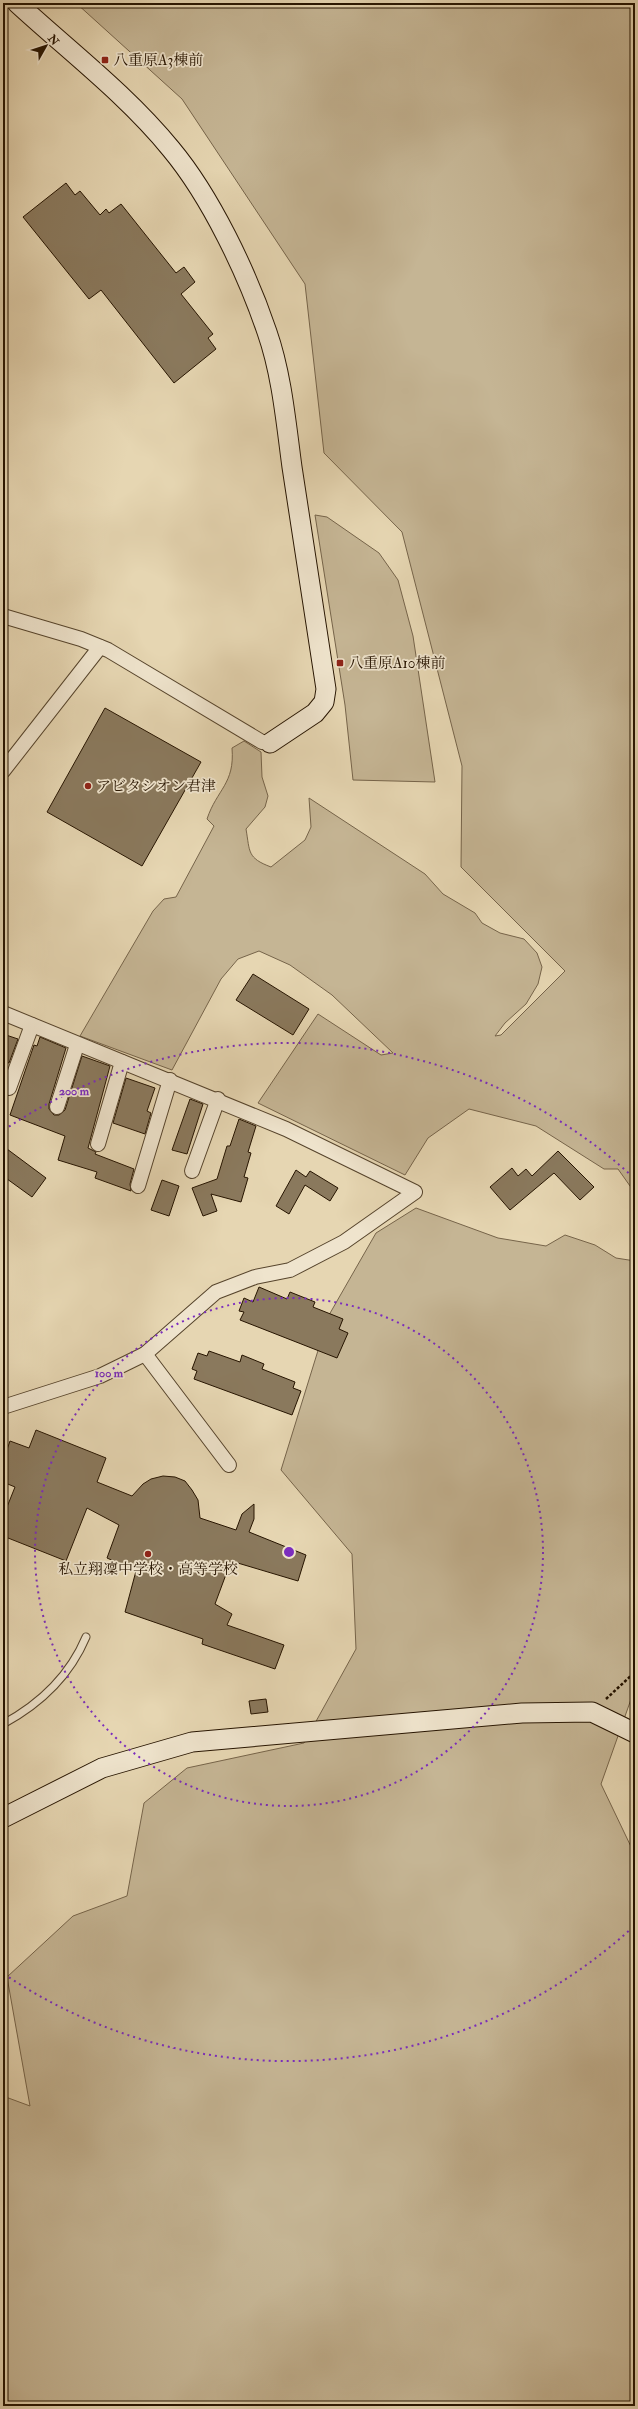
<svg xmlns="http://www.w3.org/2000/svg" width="638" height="2409" viewBox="0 0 638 2409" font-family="'IM FELL Double Pica','Noto Serif JP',serif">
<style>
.green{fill:#c5b594;stroke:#76644a}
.building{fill:#8a795d;stroke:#261400}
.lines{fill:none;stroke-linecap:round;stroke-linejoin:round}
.lane-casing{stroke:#56442c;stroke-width:9}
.street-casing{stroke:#56442c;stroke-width:16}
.secondary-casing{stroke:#261400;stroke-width:21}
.path{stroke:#261400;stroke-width:2.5;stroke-dasharray:3 2;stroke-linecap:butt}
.lane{stroke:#efe4cd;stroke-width:7}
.street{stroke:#efe4cd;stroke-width:14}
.secondary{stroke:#efe4cd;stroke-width:19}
.ring{fill:none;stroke:#7b2cbf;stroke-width:2;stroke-dasharray:2 4}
.poi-dot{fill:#8f2418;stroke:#efe4cd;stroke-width:1.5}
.labels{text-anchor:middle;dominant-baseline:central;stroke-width:3.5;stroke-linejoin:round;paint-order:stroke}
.poi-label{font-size:15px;fill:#261400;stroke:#efe4cd;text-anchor:start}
.centre{fill:#7b2cbf;stroke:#efe4cd;stroke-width:2}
.ring-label{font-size:12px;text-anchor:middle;font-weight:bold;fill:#7b2cbf;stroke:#efe4cd;stroke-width:3.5;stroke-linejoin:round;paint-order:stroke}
</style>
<rect width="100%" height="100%" fill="#e6d6b2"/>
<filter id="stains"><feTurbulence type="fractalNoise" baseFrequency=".005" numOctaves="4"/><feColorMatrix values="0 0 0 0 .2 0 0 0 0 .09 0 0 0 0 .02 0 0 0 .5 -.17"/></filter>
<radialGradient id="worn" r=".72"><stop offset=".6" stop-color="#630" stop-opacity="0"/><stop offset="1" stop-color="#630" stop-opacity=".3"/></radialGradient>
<g class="green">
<path d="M76,3H635V1193L618,1169H604L536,1126L469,1109L428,1138L405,1175L258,1103L318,1014L381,1055L393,1053L332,995L290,965L259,951L238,959L221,979L172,1070L80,1036L153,911L164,899L176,897L214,826L207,819C217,789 235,784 232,748L244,741L261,752L262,777L268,796L265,807L246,829C250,852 247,858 271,867L305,840L311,827L309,798L425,874L443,894L475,913L482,923L500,933L524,939L537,953L542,967L538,984L526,1004L505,1023L495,1036L501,1035L565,971L461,867L462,766L402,532L324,453L305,284L182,99Z"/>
<polygon points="315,515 327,517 379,553 398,580 413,636 435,782 353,780 345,705"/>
<polygon points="416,1208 498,1238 546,1246 565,1235 595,1245 616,1258 635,1261 635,1688 601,1784 635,1855 635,2406 3,2406 3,2096 30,2106 7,1977 73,1916 127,1896 144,1803 187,1768 304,1743 356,1649 352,1554 281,1470 329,1315 376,1233"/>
</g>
<g class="building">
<polygon points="66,183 75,195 80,191 100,215 106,209 109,213 121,204 176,273 184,267 195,282 181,294 213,334 208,338 216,349 174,383 101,290 89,299 23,217"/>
<polygon points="105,708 201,762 142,866 47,812"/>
<polygon points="253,974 309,1009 293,1035 236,1000"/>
<polygon points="3,1034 18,1039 9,1063 3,1061"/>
<polygon points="40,1037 66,1048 49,1104 49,1109 54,1115 59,1115 65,1110 82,1056 110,1066 88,1148 96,1152 95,1154 134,1169 130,1184 131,1191 95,1178 97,1172 58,1160 65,1136 10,1115 34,1045 37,1046"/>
<polygon points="126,1078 155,1088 147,1111 151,1113 145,1134 113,1123"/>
<polygon points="190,1099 203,1104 187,1154 172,1150"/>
<polygon points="239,1119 256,1126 248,1152 251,1153 244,1177 248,1178 241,1202 211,1194 217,1211 203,1216 192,1188 217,1179 227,1146 230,1146"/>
<polygon points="3,1146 46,1178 32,1197 3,1176"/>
<polygon points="558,1151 594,1187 580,1200 554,1173 510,1210 490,1187 512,1168 518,1176 526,1169 532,1176"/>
<polygon points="296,1170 306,1177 310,1171 338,1188 330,1201 305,1185 289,1214 276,1206"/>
<polygon points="162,1180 179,1186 169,1216 151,1210"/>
<polygon points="259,1287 287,1299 290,1292 315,1302 313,1307 343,1319 339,1329 348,1333 337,1358 240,1320 244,1312 239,1311 244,1298 253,1302"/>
<polygon points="209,1351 240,1362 242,1355 264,1364 262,1369 295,1382 293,1388 301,1391 292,1415 194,1379 197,1371 192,1369 198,1353 207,1356"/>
<polygon points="36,1430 106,1458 97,1482 132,1496 143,1484 151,1479 163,1476 175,1477 185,1481 192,1490 198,1500 200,1518 236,1530 242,1514 254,1504 254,1519 249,1532 306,1555 298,1581 231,1561 215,1604 232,1614 227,1625 284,1645 275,1669 202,1644 203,1639 125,1612 136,1571 107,1558 119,1525 87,1508 66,1561 3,1536 3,1517 15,1487 3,1482 3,1461 10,1441 29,1448"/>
<polygon points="266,1699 268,1712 251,1714 249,1701"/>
</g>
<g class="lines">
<defs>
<path id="lane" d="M3,1724C40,1704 70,1675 86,1637"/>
<g id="street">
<polyline points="3,616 81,639 108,650 262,742 270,743"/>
<polyline points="3,771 100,647"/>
<polyline points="3,1013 286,1129 415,1192 344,1242 290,1270 255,1277 216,1292 145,1354 100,1376 3,1407"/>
<polyline points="9,1088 32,1025"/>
<polyline points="57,1107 77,1045"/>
<polyline points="98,1144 122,1062"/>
<polyline points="192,1171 218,1099"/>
<polyline points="138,1186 170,1080"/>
<polyline points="145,1354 229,1465"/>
</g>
<g id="secondary">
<path d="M17,3C68,50 126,94 171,149C211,197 247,273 267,332C282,375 286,423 292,467C304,541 315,615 326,689L324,702L315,713L270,743"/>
<polyline points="3,1818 102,1768 192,1742 522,1713 592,1712 635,1733"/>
</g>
</defs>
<use href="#lane" class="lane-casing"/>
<use href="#street" class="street-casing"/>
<use href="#secondary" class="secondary-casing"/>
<polyline class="path" points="606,1699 635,1672"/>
<use href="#lane" class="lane"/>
<use href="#street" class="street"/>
<use href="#secondary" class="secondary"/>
</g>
<g class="ring">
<circle cx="289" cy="1552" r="254"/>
<path d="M633 1927A509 509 0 0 1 4 1974M4 1130A509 509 0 0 1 633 1177"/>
</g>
<g class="poi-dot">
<rect x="101" y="56" width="8" height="8" rx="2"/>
<rect x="336" y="659" width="8" height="8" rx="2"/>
<circle cx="88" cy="786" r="4"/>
<circle cx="148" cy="1554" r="4"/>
</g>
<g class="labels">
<g class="poi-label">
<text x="113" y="60">八重原A3棟前</text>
<text x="348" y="663">八重原A10棟前</text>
<text x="96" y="786">アビタシオン君津</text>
<text x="148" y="1569" text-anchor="middle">私立翔凜中学校・高等学校</text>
</g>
</g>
<circle cx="289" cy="1552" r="6" class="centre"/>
<g class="ring-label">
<text x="74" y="1095">200 m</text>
<text x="109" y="1377">100 m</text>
</g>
<rect width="638" height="2409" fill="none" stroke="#e6d6b2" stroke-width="16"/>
<rect x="4" y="4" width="630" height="2401" fill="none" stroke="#261400" stroke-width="2"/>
<rect x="8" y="8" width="622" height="2393" fill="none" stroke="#261400"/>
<g transform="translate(46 46) rotate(51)" stroke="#efe4cd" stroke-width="3" paint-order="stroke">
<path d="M0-3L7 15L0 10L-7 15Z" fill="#261400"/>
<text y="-6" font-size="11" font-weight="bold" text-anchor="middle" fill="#261400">N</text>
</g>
<rect width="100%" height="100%" filter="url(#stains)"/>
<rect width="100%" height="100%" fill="url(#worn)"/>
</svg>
